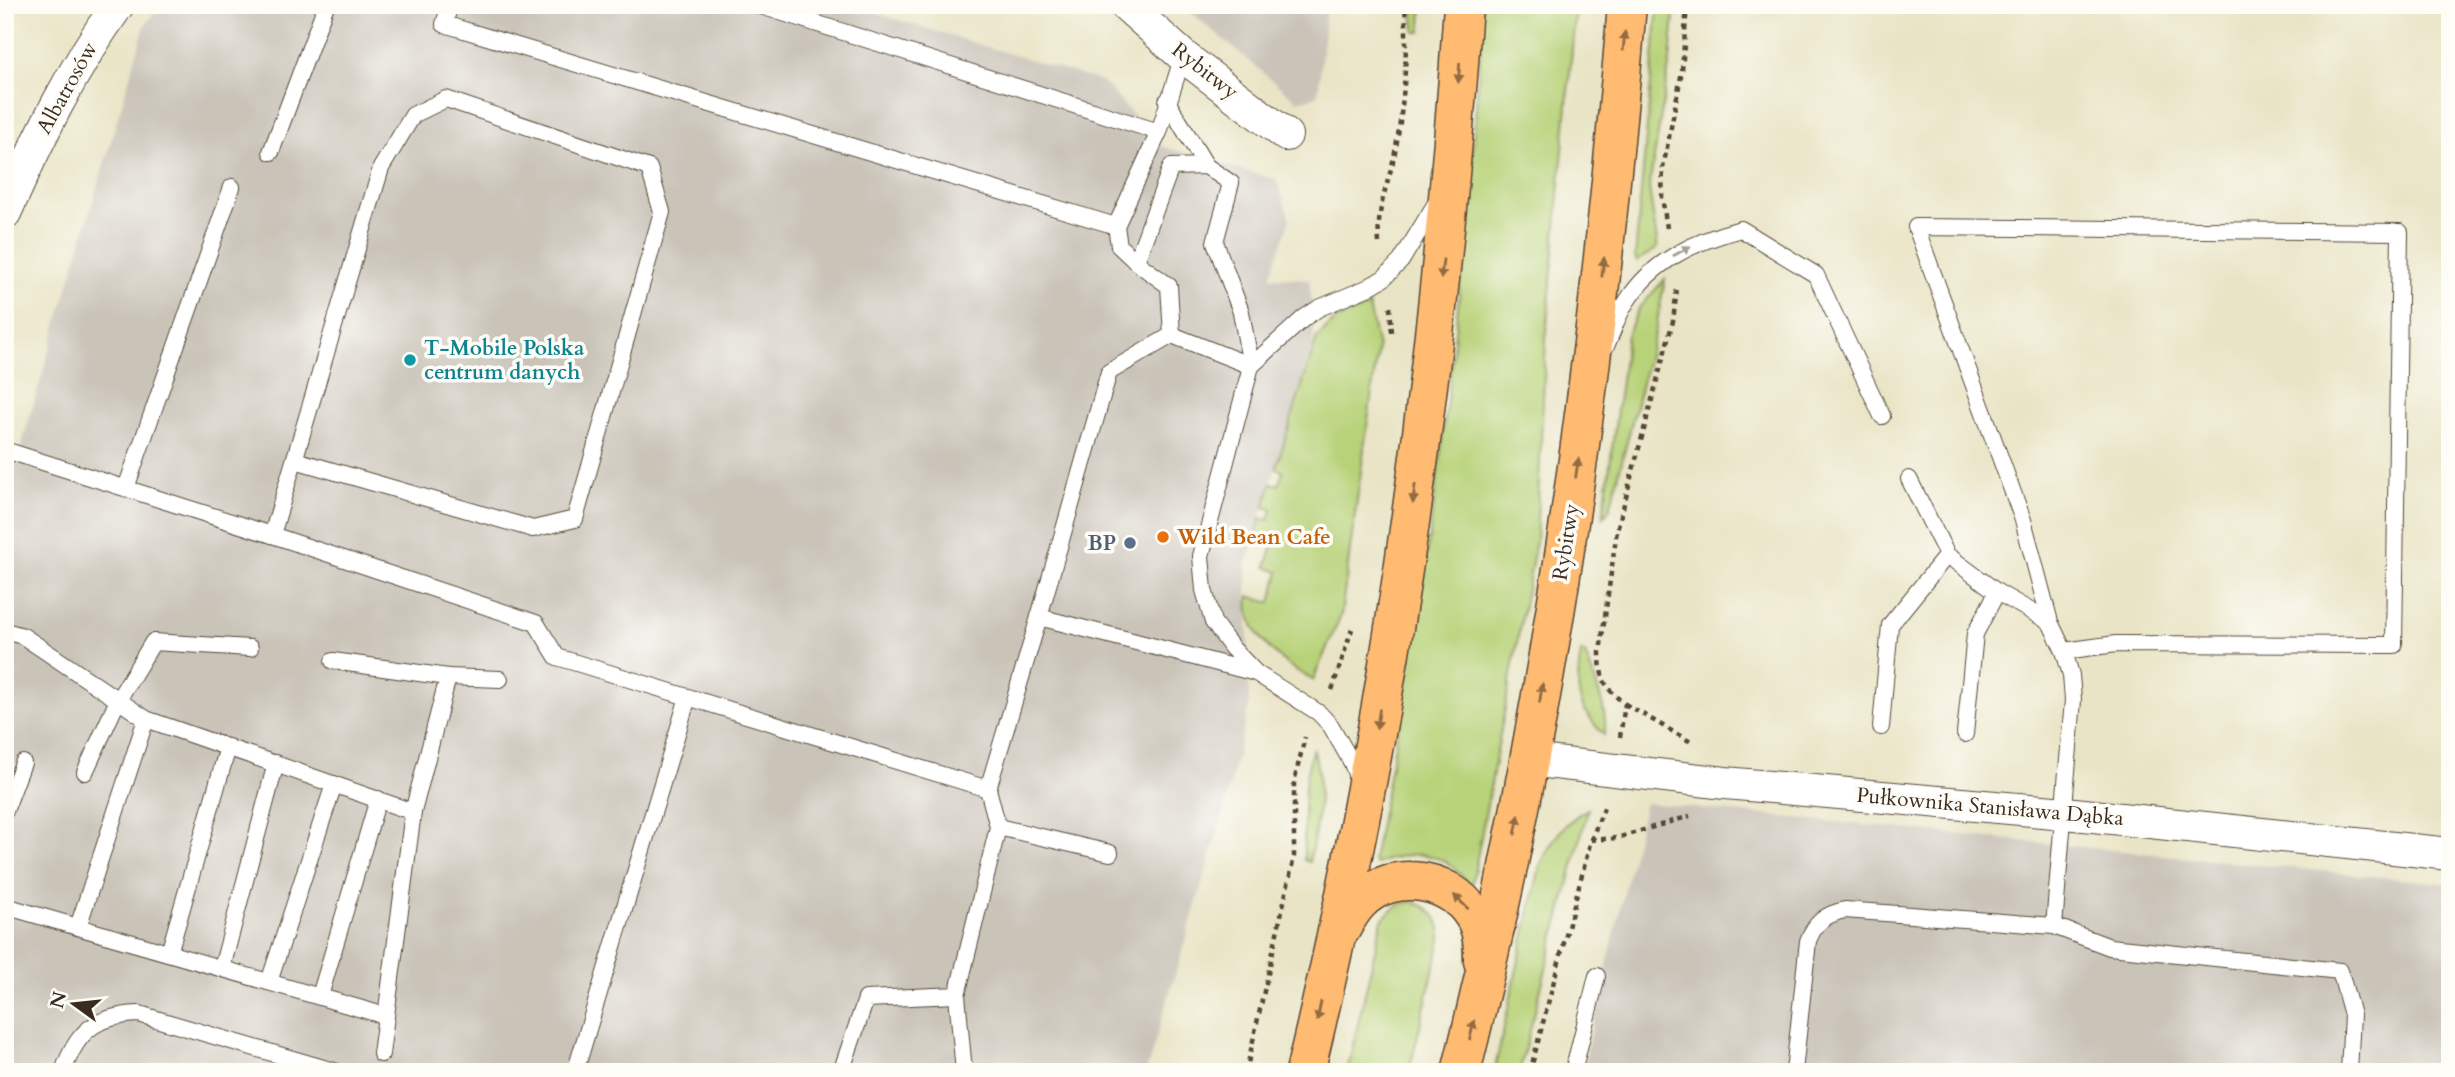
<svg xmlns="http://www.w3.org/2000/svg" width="2455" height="1077" viewBox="0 0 2455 1077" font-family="Cardo,serif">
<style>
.industrial{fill:#c9c3b8}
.green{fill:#b7d278;stroke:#797e4b;stroke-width:2}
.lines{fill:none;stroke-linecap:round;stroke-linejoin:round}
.service-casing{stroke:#554637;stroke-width:18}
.minor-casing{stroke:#554637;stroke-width:34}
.primary-casing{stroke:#554637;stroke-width:41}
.path{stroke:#554637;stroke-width:4.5;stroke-dasharray:5 5;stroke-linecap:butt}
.service{stroke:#fff;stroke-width:16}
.minor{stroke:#fff;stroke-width:32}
.primary{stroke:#febb71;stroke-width:38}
.oneway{fill:#936b43}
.oneway2{fill:#a79f9a}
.culture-dot{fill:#0f9aa8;stroke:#fdfcf7;stroke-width:2.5}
.food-dot{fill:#e8710a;stroke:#fdfcf7;stroke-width:2.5}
.service-dot{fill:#5c6f8a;stroke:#fdfcf7;stroke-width:2.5}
.labels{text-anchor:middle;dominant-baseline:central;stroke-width:7;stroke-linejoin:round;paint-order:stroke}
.street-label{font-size:21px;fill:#3b2a1e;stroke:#fdfcf7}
.culture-label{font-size:21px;font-weight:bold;fill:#0d838f;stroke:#fdfcf7;text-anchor:start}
.food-label{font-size:21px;font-weight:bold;fill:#c56008;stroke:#fdfcf7;text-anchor:start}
.service-label{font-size:21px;font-weight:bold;fill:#4e5e75;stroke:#fdfcf7;text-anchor:end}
</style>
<rect width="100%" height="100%" fill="#fdfcf7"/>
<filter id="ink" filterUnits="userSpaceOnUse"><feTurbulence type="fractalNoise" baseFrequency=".0143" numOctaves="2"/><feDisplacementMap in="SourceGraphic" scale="14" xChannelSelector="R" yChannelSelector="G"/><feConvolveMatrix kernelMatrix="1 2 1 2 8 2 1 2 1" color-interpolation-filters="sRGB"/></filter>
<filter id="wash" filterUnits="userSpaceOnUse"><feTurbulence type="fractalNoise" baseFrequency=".00686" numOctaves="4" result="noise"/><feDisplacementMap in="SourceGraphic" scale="28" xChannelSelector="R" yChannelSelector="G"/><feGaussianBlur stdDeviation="1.57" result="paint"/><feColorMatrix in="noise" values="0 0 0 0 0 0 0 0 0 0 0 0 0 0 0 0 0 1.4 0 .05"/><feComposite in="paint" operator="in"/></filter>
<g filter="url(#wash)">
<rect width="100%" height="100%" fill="#e9e4c5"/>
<g class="industrial">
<polygon points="160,5 849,5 1103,82 1161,146 1277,180 1290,220 1270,277 1310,279 1314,340 1247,563 1249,706 1222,818 1146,1072 5,1072 5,501 145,25"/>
<polygon points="1182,5 1326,5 1318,96 1297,101"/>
<polygon points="1645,803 2450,884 2450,1072 1582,1072"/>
</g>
<g class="green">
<polygon points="1413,5 1422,5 1421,32 1415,32"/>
<path d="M1483,5H1576L1546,338L1536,541L1472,885C1465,880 1459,872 1452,866C1429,848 1401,854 1376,864L1373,861C1389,774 1407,688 1420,600C1450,403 1471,205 1483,5Z"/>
<polygon points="1658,5 1675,5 1670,60 1649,188 1658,248 1637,261 1635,258"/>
<polygon points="1665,279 1656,328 1610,508 1603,517 1627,335 1639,308"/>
<path d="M1369,306L1378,348L1341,615L1313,680C1284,665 1243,634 1249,596L1271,603L1279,572L1266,567L1275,540L1256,534L1261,518L1269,520L1272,509L1264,507L1272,483L1279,485L1283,471L1276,468L1317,338L1335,320Z"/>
<path d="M1581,652L1585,653C1592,675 1610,713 1604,735C1576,706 1575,691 1581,652Z"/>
<path d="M1313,749C1325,786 1317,824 1309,862L1304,860C1305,823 1300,785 1313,749Z"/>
<path d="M1588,809L1519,1072H1494L1540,866C1551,841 1563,822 1588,809Z"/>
<path d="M1413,902C1432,908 1441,919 1441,939L1409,1072H1347L1382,920C1391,909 1398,902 1413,902Z"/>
</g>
</g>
<g filter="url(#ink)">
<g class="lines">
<defs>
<g id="service">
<polyline points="450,5 444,24 1116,226 1159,132 1183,56"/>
<polyline points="758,5 1159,132"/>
<polyline points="1167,101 1206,166"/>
<polyline points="271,152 326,5"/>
<polygon points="1206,166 1231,183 1215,242 1241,312 1251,366 1172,335 1169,286 1136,262 1171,167"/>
<polyline points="1116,226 1119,246 1136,262"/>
<path d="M1606,346C1613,331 1618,314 1627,301C1653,260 1696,241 1741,229L1816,275L1882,416"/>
<polyline points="5,450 272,535 536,623 557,657 988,789 1039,617 1256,673"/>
<polyline points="1909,479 1947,555 1997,592 2050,622 2064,651 2071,675 2073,700 2054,926"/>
<polyline points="126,488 232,187"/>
<polyline points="272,535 381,168 413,115 446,99 649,168 662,212 575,519 533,529 295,460"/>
<polyline points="1039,617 1109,372 1172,335"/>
<polyline points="2050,622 2023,520 1916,227 2400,232 2394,645 2116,644 2064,651"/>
<polyline points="5,631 23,636 146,719 413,812 448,677 333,661"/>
<polyline points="448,677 500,679"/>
<polyline points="1881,727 1890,625 1947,555"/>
<polyline points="1965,734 1975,634 1997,592"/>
<polyline points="85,772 118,700 153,642 250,648"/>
<polyline points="1358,780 1352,763 1331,726 1319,713 1256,673 1232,648 1213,622 1204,590 1201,556 1251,366 1304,318 1319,308 1367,288 1384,278 1401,261 1436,203"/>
<polyline points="5,811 23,763"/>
<polyline points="998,827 1110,853"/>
<polyline points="5,906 386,1016"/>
<polyline points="78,927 146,719"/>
<polyline points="169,953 228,747"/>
<polyline points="222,968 276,763"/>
<polyline points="269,982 334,784"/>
<polyline points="957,995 964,1072"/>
<polyline points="320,996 378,799"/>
<polyline points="381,1054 413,812"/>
<polyline points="577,1066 688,697"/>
<path d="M63,1072C77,1030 96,1016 139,1014L337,1072"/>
<polyline points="841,1072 866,999 957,995 998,827 988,789"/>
<polyline points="1573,1072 1597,976"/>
<path d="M1794,1072L1808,941C1815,922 1826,914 1845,910L2054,926L2110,947L2340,971L2352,1015L2349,1072"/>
</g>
<g id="minor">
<polyline points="1126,5 1183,56 1286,135"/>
<path d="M5,213C38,140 71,70 118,5"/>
<polyline points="1530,760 1725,783 2065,813 2450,854"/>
</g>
<g id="primary">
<path d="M1341,929C1346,920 1351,910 1359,902C1393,866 1458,878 1478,924C1483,936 1483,948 1483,961"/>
<path d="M1305,1072C1390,722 1440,364 1463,5"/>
<path d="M1461,1072C1549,722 1598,364 1627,5"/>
</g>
</defs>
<use href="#service" class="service-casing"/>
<use href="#minor" class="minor-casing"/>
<use href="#primary" class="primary-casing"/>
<g class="path">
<polyline points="1667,228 1662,197 1663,168 1682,71 1687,5"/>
<path d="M1379,243C1376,205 1390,182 1396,147C1404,103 1408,50 1405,5"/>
<polyline points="1390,307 1392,333"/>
<polyline points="1332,690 1352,629"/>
<polyline points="1625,704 1691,742"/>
<path d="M1620,737L1625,704C1604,687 1600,679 1600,652L1617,530L1673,321L1677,288"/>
<polyline points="1591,840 1617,838 1690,816"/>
<polyline points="1246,1072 1294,857 1294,782 1305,737"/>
<polyline points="1530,1072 1591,840 1606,803"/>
</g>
<use href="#service" class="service"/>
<use href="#minor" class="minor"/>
<use href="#primary" class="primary"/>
</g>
<defs><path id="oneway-solid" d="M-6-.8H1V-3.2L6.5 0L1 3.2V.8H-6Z" transform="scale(1.75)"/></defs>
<g class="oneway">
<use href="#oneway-solid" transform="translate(1624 41) rotate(-85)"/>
<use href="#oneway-solid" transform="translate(1459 73) rotate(94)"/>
<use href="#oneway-solid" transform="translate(1603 267) rotate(-83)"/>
<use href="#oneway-solid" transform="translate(1442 269) rotate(96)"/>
<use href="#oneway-solid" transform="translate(1577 468) rotate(-82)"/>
<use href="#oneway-solid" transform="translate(1414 494) rotate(97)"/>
<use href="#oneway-solid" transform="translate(1541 693) rotate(-81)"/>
<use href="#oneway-solid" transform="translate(1378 719) rotate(99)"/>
<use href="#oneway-solid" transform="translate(1517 825) rotate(-78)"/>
<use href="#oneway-solid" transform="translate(1461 902) rotate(-136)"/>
<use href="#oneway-solid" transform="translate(1319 1011) rotate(102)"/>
<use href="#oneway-solid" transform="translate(1472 1030) rotate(-76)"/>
</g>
<use class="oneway2" href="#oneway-solid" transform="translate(1682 251) rotate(-29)"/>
</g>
<circle class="culture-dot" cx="410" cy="360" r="7"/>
<circle class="food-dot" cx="1163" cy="537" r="7"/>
<circle class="service-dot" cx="1130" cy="543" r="7"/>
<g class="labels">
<g class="street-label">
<text transform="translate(1205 71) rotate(38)">Rybitwy</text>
<text transform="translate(67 88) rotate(-61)">Albatrosów</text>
<text transform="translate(1566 542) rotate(-81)">Rybitwy</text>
<text transform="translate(1990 807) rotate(5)">Pułkownika Stanisława Dąbka</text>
</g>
<g class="culture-label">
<text x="424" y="348">T‑Mobile Polska<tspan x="424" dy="24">centrum danych</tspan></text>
</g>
<g class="food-label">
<text x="1177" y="537">Wild Bean Cafe</text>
</g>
<g class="service-label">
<text x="1116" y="543">BP</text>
</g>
</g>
<rect width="2455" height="1077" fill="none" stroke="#fdfcf7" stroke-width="28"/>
<g transform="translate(74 1004) rotate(285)" stroke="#fdfcf7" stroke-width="5" paint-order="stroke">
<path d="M0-5L12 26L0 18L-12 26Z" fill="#3b2a1e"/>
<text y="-10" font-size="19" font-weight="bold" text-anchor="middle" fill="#3b2a1e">N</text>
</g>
</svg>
